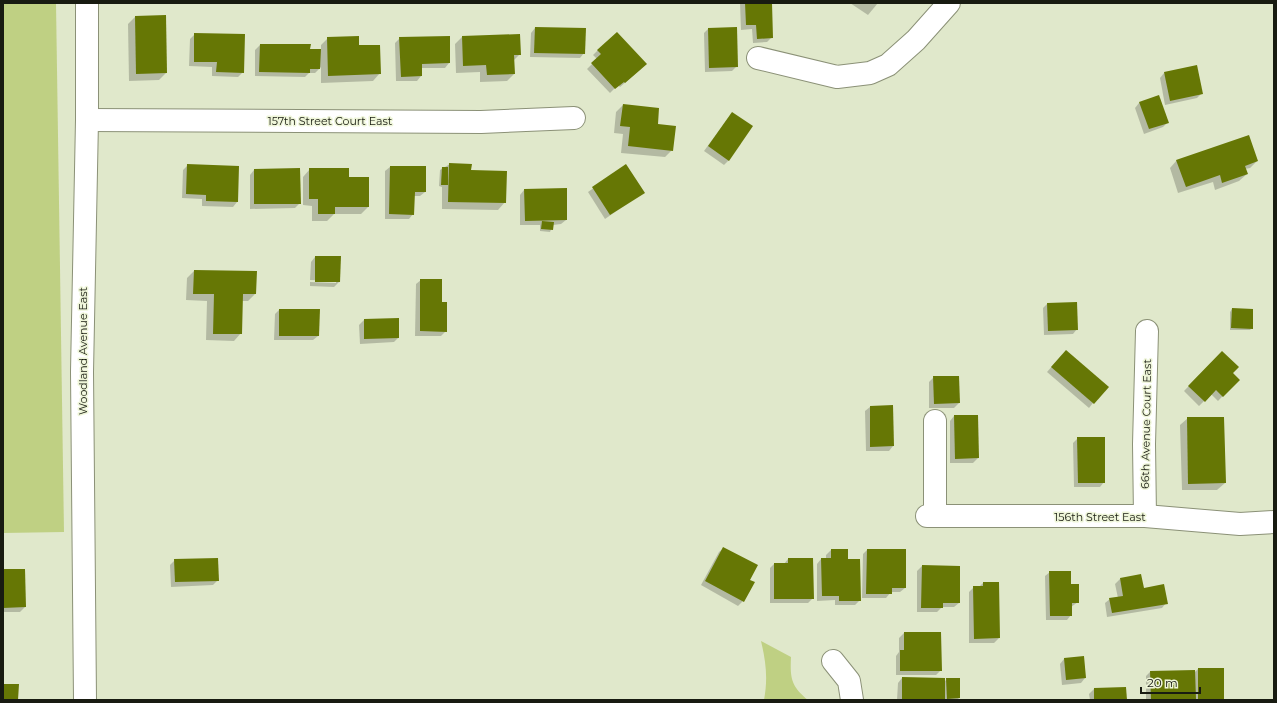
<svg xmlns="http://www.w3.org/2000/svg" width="1277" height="703" viewBox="0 0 1277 703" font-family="Montserrat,sans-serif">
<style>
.green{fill:#bfd083}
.shadow{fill:#0003}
.building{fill:#667705}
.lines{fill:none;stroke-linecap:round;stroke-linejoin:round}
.minor-casing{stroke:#8b9177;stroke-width:24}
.minor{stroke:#fff;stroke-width:22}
.labels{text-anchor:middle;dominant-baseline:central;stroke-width:3;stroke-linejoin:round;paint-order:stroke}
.street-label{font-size:11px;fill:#181b11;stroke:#eef5d8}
</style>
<rect width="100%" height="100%" fill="#e0e8cb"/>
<g class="green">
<polygon points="3,3 56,3 64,532 3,533"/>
<path d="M761,641L791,657C790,678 791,686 808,700H764C768,679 766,662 761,641Z"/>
</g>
<g class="shadow">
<polygon points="740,3 771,3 772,37 767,42 753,43 752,29 741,30"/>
<polygon points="850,3 878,3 868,15"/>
<polygon points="135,17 166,73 159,80 129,81 128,24"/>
<polygon points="535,28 584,53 580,58 530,57 531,33"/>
<polygon points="708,29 737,66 732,71 705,72 704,33"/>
<polygon points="195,34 243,72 238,77 212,76 212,67 189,66 190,39"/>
<polygon points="462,37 520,54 514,60 514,74 507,81 480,82 480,72 456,73 455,44"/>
<polygon points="328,38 358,46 380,73 373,81 321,83 321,67 315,73 309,73 305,77 255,76 255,50 260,45 321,50 321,45"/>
<polygon points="400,38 449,63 445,68 421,68 421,76 417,81 396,81 395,43"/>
<polygon points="598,50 641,69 620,87 618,85 610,93 587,69 597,59 593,55"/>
<polygon points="1164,73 1202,93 1197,98 1165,105 1160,78"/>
<polygon points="1158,96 1168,122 1163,127 1144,134 1135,108 1139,103"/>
<polygon points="623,105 657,124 672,150 665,157 621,153 623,134 614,133 616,112"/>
<polygon points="732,113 729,160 724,165 704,151"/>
<polygon points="1177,160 1257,161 1250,168 1245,169 1247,174 1239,181 1215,190 1213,182 1178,193 1170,168"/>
<polygon points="450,164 470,171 505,202 498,210 442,209 442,187 439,186 440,170"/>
<polygon points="188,165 237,202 233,207 202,206 202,199 182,198 183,170"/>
<polygon points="626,165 644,192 605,219 588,192"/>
<polygon points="390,167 425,192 420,196 414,196 413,214 409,219 385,219 385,171"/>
<polygon points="310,169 348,178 368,207 361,214 334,214 327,221 312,221 312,206 303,205 303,177"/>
<polygon points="254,170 300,203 295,208 250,209 250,175"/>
<polygon points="524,190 566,220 561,224 553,225 550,232 540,231 540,225 520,225 520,195"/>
<polygon points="315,257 339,282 334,287 310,286 310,282 336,283 336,281 310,280 311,262"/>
<polygon points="194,271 256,272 255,294 248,301 242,301 241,333 234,341 206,340 207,301 186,300 187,278"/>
<polygon points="421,280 441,303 446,331 441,336 415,336 416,284"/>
<polygon points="1047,304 1077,329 1073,334 1044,335 1043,308"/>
<polygon points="1232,309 1252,328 1250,330 1230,330 1230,312"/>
<polygon points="279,310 318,336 313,340 274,340 275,314"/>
<polygon points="364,320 398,338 394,342 360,344 359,325"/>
<polygon points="1222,352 1231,373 1238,380 1218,401 1211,394 1199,406 1184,391"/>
<polygon points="1061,356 1093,403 1089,408 1047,372"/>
<polygon points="934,377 959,403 954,408 929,408 929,382"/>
<polygon points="870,407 893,446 889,451 866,451 865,411"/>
<polygon points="954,416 978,458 973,463 950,463 950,421"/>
<polygon points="1188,418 1225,483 1217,490 1182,490 1180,425"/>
<polygon points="1078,438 1104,482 1100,487 1074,487 1073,443"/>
<polygon points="724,548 749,580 743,601 738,606 701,585 719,552"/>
<polygon points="831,550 847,560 860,600 855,605 835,605 835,600 817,601 817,564 821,559 826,559 826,555"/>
<polygon points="867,550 905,588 900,592 891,592 886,598 862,598 863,554"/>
<polygon points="788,559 813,598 808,603 770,603 770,568 774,564 784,564"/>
<polygon points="175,560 218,580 213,585 171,587 170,565"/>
<polygon points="922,566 959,603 954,607 942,607 937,612 917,612 917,571"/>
<polygon points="3,570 25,607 20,612 3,612"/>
<polygon points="1050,572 1070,585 1078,602 1071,607 1071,615 1067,620 1046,620 1045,576"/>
<polygon points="1120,579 1143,589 1166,603 1162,608 1107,617 1105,603 1110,599 1118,598 1115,584"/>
<polygon points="983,583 999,638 994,643 969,643 969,592 974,587 979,587"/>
<polygon points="904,633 941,670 936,675 896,675 896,656 899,652 899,638"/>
<polygon points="1083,657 1085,678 1081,683 1062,685 1060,664 1064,659"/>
<polygon points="1198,669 1222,700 1146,700 1146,676 1150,672 1194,673"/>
<polygon points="902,678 944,682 947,679 959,698 957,700 897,700 898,683"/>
<polygon points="1094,689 1126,700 1090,700 1089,694"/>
</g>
<g class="building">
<polygon points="745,3 772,3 773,38 757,39 756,25 746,25"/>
<polygon points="166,15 167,73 136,74 135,16"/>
<polygon points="535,27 586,28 585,54 534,53"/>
<polygon points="737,27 738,67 709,68 708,28"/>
<polygon points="617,32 647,64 625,83 624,82 615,89 591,63 601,54 597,50"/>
<polygon points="194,33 245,34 244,73 216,72 217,62 194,62"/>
<polygon points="520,34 521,55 514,55 515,74 487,75 486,65 463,66 462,36"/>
<polygon points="359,36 359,45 380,45 381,74 328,76 327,37"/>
<polygon points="450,36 450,63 422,64 422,76 401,77 399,37"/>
<polygon points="260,44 311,44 310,49 321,49 320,69 310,69 310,73 259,72"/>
<polygon points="1197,65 1203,94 1170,101 1164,72"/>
<polygon points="1159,95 1169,123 1149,129 1139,102"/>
<polygon points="623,104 659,108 658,124 676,126 673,151 628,146 630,127 620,126"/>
<polygon points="732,112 753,126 729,161 708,146"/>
<polygon points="1249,135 1258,161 1245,166 1248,174 1222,183 1220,175 1186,187 1176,160"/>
<polygon points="449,163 472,164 471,170 507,171 506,203 448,202"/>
<polygon points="187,164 239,166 238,202 206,201 206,195 186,194"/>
<polygon points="626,164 645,193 610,215 592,187"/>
<polygon points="390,166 426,166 426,192 415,192 414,215 389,214"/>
<polygon points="442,167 448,167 448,185 441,185"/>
<polygon points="300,168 301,204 254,204 254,169"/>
<polygon points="309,168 349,168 349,177 369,177 369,207 335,207 335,214 318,214 318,199 309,199"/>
<polygon points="567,188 567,220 525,221 524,189"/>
<polygon points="542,221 554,222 553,230 541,229"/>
<polygon points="315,256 341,256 340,282 315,282"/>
<polygon points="194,270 257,271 256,294 243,294 242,334 213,334 214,294 193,294"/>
<polygon points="420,279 442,279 442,302 447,302 447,332 420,331"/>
<polygon points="1077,302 1078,330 1048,331 1047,303"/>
<polygon points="1232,308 1253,309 1253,329 1231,328"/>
<polygon points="279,309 320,309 319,336 279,336"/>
<polygon points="399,318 399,338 364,339 364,319"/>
<polygon points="1066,350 1109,387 1094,404 1051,367"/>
<polygon points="1222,351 1239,367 1233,373 1240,380 1223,397 1216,390 1205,402 1188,386"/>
<polygon points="933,376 959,376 960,403 934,404"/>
<polygon points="893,405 894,446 870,447 870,406"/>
<polygon points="954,415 978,415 979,458 955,459"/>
<polygon points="1187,417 1224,417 1226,483 1188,484"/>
<polygon points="1077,437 1105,437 1105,483 1078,483"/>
<polygon points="723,547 758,565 750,580 755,582 744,602 705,581"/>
<polygon points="831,549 848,549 848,559 860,559 861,601 839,601 839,596 822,596 821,558 831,558"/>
<polygon points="867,549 906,549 906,588 892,588 892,594 866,594"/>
<polygon points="218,558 219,581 175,582 174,559"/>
<polygon points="788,558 813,558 814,599 774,599 774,563 788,563"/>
<polygon points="922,565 960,566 960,603 943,603 943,608 921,608"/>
<polygon points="3,569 25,569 26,607 3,608"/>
<polygon points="1049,571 1071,571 1071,584 1079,584 1079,603 1072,603 1072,616 1050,616"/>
<polygon points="1141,574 1144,588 1164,584 1168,604 1112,613 1109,598 1123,596 1120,578"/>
<polygon points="983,582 999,582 1000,638 974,639 973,586 983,586"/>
<polygon points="904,632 941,632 942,671 900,671 900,650 904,650"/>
<polygon points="1084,656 1086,678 1066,680 1064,658"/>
<rect x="1198" y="668" width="26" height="32"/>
<polygon points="1195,670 1196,699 1151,700 1150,671"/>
<polygon points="902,677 945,678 945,700 902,700"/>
<polygon points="946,678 960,678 960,698 947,699"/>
<polygon points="3,684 19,684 18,700 3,700"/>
<polygon points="1126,687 1127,700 1094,700 1094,688"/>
</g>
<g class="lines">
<defs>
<g id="minor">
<polyline points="758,58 837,77 870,73 888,65 916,40 949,3"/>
<polyline points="87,120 481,122 574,118"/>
<polyline points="935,421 935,516"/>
<polyline points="927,516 1145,516 1240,524 1274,522"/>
<polyline points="1145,516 1144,444 1147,331"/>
<polyline points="833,661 849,681 852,700"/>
<polyline points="85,700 82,372 87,120 87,3"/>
</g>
</defs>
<use href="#minor" class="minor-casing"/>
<use href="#minor" class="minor"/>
</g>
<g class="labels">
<g class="street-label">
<text x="330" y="121">157th Street Court East</text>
<text transform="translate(83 351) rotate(-90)">Woodland Avenue East</text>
<text transform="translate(1146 424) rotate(-89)">66th Avenue Court East</text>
<text x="1100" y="517">156th Street East</text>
</g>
</g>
<rect width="1277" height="703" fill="none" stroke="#181b11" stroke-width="8"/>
<path d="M1141 687v6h59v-6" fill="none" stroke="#181b11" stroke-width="2"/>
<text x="1147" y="687" font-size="12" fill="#181b11" stroke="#eef5d8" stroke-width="3" paint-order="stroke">20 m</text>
</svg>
